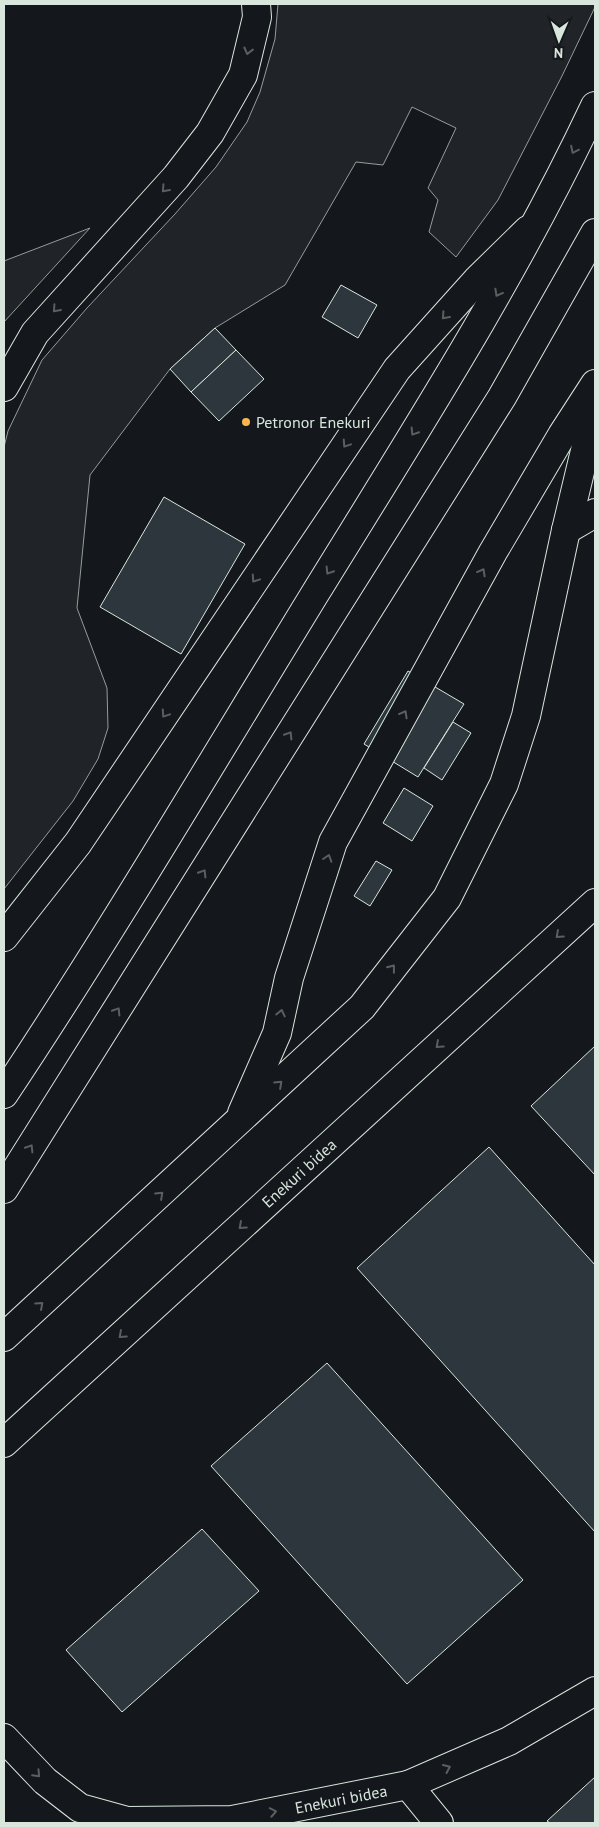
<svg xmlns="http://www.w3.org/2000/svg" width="599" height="1827" viewBox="0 0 599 1827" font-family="'PT Sans',sans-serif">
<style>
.green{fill:#202428;stroke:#939e99}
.building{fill:#2c363c;stroke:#d8e6dc}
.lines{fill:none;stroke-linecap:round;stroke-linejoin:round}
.minor-casing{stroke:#d8e6dc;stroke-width:30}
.major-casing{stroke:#d8e6dc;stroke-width:30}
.minor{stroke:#14181c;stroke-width:28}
.major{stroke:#14181c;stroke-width:28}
.oneway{stroke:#59605f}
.poi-dot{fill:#ffb74d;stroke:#14181c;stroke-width:2}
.labels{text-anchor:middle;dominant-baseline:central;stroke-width:4;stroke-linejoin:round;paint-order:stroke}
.poi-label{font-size:16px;fill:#d8e6dc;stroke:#14181c;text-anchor:start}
.street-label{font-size:16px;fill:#d8e6dc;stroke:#14181c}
</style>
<rect width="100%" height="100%" fill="#14181c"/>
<g class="green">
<polygon points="278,4 595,4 595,7 562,76 498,200 456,257 429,232 438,200 428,188 456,128 412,107 383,165 356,162 285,285 215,328 170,369 90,475 77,608 107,688 108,728 98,759 73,801 4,889 4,447 8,431 42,360 87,308 175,214 216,167 247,122 260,92 275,39"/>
<polygon points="90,228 4,322 4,261"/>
</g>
<g class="building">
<polygon points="341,285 377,305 358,338 322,317"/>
<polygon points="215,328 236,350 191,392 170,369"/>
<polygon points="236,350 264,379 219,421 191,392"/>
<polygon points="164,497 245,544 181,654 100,607"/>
<polygon points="408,671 464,704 418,777 364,744"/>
<polygon points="453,722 471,733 442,780 424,768"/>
<polygon points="404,788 433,806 412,841 383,823"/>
<polygon points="376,861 392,870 370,906 354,896"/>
<polygon points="595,1046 595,1175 531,1106"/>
<polygon points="489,1147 595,1265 595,1532 357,1268"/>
<polygon points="327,1363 523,1580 407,1684 211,1466"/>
<polygon points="202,1529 259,1591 122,1712 66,1650"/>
<polygon points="595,1777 595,1823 550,1823 547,1821"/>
</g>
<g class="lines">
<defs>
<g id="minor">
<polyline points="4,387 35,333 176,177 210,133 243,75 257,17 256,4"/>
<polyline points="566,530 595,513"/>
<polyline points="4,937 78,843 397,369 477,280 528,230"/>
<polyline points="242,1113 277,1033 289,978 333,842 493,552 562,435 595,384"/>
<polyline points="4,1337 362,1007 447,898 504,784 526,716 566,530 595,409"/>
<polyline points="4,1443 595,903"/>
<polyline points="4,1738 45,1781 80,1808 127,1821 232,1820 408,1785 509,1741 595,1691"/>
<polyline points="408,1785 439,1823"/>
</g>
<g id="major">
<path d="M4,1094C113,930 213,760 316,592C414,433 515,276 595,106"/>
<polyline points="4,1189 502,397 595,233"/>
</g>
</defs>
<use href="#minor" class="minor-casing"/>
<use href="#major" class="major-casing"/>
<use href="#minor" class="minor"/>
<use href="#major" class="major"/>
</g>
<defs><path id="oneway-chevron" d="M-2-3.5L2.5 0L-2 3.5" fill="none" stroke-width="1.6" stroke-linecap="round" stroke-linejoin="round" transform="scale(1.25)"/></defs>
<g class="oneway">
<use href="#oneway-chevron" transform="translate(248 51) rotate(104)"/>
<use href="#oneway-chevron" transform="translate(574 150) rotate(116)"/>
<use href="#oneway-chevron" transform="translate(165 189) rotate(132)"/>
<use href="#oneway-chevron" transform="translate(498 293) rotate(119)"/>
<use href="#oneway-chevron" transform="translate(56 309) rotate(132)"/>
<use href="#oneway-chevron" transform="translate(445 316) rotate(132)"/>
<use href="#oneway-chevron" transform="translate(414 432) rotate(122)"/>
<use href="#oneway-chevron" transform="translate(346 444) rotate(124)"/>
<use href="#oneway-chevron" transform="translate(329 571) rotate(122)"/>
<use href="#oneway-chevron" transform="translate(482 572) rotate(-61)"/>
<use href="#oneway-chevron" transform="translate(255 579) rotate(124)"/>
<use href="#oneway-chevron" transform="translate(165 714) rotate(124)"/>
<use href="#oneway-chevron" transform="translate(404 714) rotate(-61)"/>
<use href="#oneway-chevron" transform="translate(289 735) rotate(-58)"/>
<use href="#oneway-chevron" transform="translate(328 858) rotate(-72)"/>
<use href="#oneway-chevron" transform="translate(203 873) rotate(-58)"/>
<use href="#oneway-chevron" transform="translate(559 935) rotate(138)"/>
<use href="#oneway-chevron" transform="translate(392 968) rotate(-52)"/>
<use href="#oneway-chevron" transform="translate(117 1011) rotate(-58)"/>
<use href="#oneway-chevron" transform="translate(281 1013) rotate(-77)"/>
<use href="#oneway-chevron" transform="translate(439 1045) rotate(138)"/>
<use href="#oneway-chevron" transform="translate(279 1084) rotate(-43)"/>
<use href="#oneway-chevron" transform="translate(30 1148) rotate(-58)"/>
<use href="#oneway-chevron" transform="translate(160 1195) rotate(-43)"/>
<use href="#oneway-chevron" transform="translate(242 1226) rotate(138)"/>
<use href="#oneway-chevron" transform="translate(40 1305) rotate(-42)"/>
<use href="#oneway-chevron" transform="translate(122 1335) rotate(138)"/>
<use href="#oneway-chevron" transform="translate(447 1768) rotate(-24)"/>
<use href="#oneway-chevron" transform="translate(37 1774) rotate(46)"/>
<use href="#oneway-chevron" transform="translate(273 1812) rotate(-11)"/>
</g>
<circle class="poi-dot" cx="246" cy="422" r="5"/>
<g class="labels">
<g class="poi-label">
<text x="256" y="422">Petronor Enekuri</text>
</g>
<g class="street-label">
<text transform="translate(299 1173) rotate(-42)">Enekuri bidea</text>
<text transform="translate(341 1799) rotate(-11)">Enekuri bidea</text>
</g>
</g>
<rect width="599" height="1827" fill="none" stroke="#d8e6dc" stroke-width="10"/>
<g transform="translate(559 40) rotate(182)" stroke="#14181c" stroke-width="4" paint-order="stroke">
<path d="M0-4L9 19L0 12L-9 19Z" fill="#d8e6dc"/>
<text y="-8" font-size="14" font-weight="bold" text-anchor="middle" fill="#d8e6dc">N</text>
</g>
</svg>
